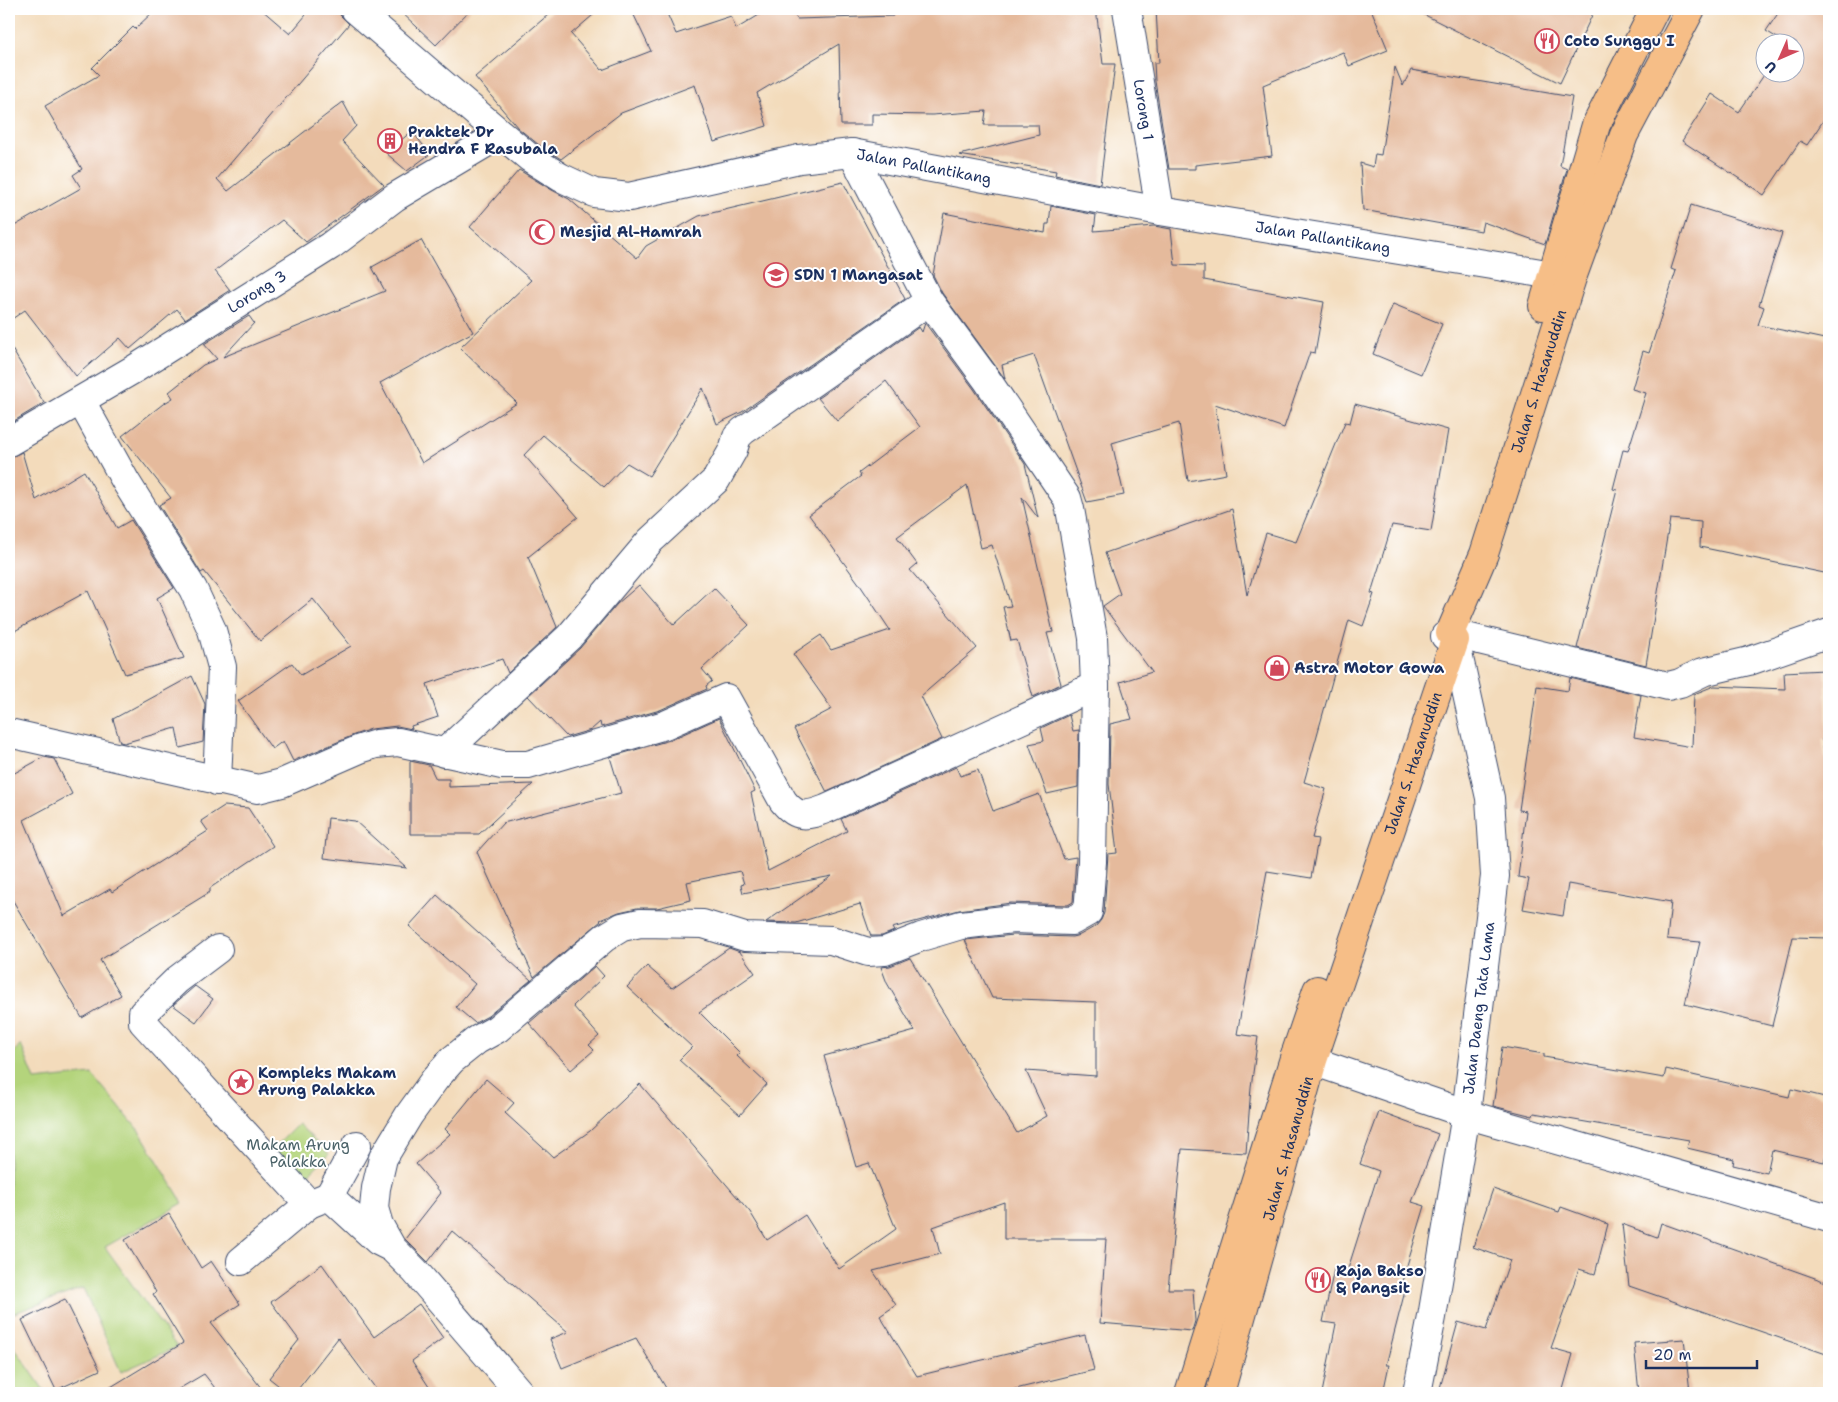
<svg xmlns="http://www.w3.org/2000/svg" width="1838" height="1402" viewBox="0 0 1838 1402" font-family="'Shantell Sans',sans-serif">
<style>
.green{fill:#b4d47c;stroke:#68826d}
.building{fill:#e5ba9c}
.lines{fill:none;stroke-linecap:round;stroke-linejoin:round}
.minor-casing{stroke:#3b496c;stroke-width:30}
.highway-casing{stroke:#3b496c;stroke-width:30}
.minor{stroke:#fff;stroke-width:28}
.highway{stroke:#f6be87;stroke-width:28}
.labels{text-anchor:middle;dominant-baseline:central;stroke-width:4;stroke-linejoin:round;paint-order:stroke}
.poi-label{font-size:15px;font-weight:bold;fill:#1b2f5e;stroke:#fff;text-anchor:start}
.street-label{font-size:15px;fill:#1b2f5e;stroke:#fff}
.park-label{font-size:15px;fill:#496167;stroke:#fff}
</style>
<rect width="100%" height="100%" fill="#fff"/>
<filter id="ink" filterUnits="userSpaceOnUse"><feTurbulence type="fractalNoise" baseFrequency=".02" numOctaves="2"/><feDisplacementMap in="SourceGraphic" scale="10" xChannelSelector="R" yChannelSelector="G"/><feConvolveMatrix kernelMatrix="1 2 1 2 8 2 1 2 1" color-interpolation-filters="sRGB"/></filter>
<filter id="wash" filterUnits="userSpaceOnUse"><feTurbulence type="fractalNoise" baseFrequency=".0096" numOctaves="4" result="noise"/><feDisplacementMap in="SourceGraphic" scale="20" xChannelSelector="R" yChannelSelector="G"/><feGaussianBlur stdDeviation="1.12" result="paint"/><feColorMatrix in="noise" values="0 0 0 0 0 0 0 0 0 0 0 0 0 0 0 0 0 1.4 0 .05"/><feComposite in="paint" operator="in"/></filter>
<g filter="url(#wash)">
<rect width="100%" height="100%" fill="#f3dbbb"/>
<g class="green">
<polygon points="21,1045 35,1080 92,1074 140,1132 183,1203 105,1247 177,1347 121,1372 83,1288 9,1315 9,1056"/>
<polygon points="298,1124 329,1154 299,1184 267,1155"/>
<polygon points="9,1340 46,1393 9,1393"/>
</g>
<g id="blocks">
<g class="building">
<polygon points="156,9 261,9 290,34 311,9 340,9 340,15 349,24 217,179 228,191 343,102 356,126 342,141 384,185 306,242 282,220 215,271 230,290 185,319 177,309 130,349 120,338 76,376 25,310 9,321 9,229 81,188 73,175 82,169 45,106 99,75 92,68 133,27 135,29"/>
<polygon points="398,9 471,9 436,45"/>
<polygon points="555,9 600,9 571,34 602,70 651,51 631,9 665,9 676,34 731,16 736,29 769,9 791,9 797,19 893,16 892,9 1096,9 1103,64 1115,64 1100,184 1055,175 1056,171 959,155 1039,135 1038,125 984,125 986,111 932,115 872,114 872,125 841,125 839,44 757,93 767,126 714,142 695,85 621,113 561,159 539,145 518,128 475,77"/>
<polygon points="1156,9 1371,9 1388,50 1349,66 1343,52 1263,85 1272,156 1195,165 1195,169 1169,169 1155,81 1154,63 1159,63"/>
<polygon points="1413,9 1595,9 1560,83"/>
<polygon points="1781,9 1816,9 1829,18 1829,102 1823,121 1807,145 1800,141 1764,195 1682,141 1712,94 1739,112 1766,72 1796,72 1796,42 1784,42 1766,31"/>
<polygon points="1395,67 1403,86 1411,70 1572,97 1560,166 1567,169 1545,244 1483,222 1481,231 1363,210 1360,163 1373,167 1375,154 1381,155"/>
<polygon points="412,131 430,154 407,171 386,153"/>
<polygon points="519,170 552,190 569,199 637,258 646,246 699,216 843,182 905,299 742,412 717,424 703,388 649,476 627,463 604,487 543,435 524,455 578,517 528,557 557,627 508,673 502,659 427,684 438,717 411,726 412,729 397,726 371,729 354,735 293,761 283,741 272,749 238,701 292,663 301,675 351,646 313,599 260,641 204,571 201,573 159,505 171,498 122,436 163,404 173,398 169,392 203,365 217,359 204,344 249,316 254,323 223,357 385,291 372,267 421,240 473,332 380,383 422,463 517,403 460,348 531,280 470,227"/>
<polygon points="1691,205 1782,233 1759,305 1764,307 1758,325 1829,340 1829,574 1700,547 1701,522 1670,519 1646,665 1577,648 1617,490 1613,489 1623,450 1628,451 1646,393 1632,389 1643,351 1649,353 1676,271 1671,269"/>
<polygon points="1051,206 1096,215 1094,231 1154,226 1171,229 1175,265 1204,266 1204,280 1324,302 1315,353 1310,352 1284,428 1215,404 1226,474 1188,481 1179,423 1112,443 1124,495 1087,502 1034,355 1002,365 1005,379 942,293 933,275 944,213 1045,233 1046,224 1049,224"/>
<polygon points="1393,304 1442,324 1421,374 1373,354"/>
<polygon points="925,323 974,389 1025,464 1038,518 1022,497 1053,632 1047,633 1061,684 1033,697 1017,640 1011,641 1003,607 1011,606 992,545 981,548 967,485 897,537 917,564 910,570 977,648 921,696 942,739 827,792 794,729 832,709 793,654 821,635 831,650 890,630 860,585 809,515 861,476 859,473 920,427 886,381 837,421 818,398 919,327 922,332"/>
<polygon points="9,344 44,403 9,424"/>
<polygon points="1355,404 1448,430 1431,531 1392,525 1371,593 1374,594 1363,626 1349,620 1304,782 1326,789 1312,838 1318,839 1311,878 1267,871 1237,1034 1258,1037 1251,1087 1246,1153 1182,1149 1168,1289 1193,1289 1195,1321 1192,1331 1100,1323 1106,1239 1004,1239 1004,1202 933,1227 940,1254 873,1271 896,1305 880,1316 917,1376 1085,1335 1094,1370 999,1393 669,1393 636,1338 562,1368 550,1339 568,1332 452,1231 428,1262 405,1239 441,1193 416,1164 450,1134 445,1129 486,1079 514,1103 505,1113 553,1157 590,1131 640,1084 750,1212 767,1240 805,1215 839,1269 896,1229 869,1163 856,1167 824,1056 915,1031 887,983 881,967 890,966 910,958 1017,1133 1047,1116 1026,1071 1096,1076 1096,1002 992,998 965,940 1014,935 1072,937 1080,935 1096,926 1101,920 1104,913 1108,854 1117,853 1109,784 1110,724 1132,719 1120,682 1152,672 1103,606 1120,594 1105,553 1232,509 1247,595 1266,533 1296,542 1345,422 1350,423"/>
<polygon points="22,452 36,500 84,471 117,528 131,520 174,588 157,598 184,658 125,674 88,591 9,634 9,458"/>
<polygon points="639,585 674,625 714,588 749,625 702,669 712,681 706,686 707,689 660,710 601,727 600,722 591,730 567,737 528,696 580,648 617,604"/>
<polygon points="1825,670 1827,739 1822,739 1829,782 1829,938 1793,937 1772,1026 1685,1004 1700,942 1667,939 1671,902 1568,884 1563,916 1523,909 1529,879 1518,877 1526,811 1519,810 1537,686 1568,691 1570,678 1641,695 1634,737 1692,747 1694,694 1714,686 1785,689 1784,672"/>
<polygon points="192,676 205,704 203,742 180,748 176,728 124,743 120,742 113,719"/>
<polygon points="1069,715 1073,731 1079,730 1078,787 1047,794 1029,744 1044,741 1041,728"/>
<polygon points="719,718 755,791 751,793 768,871 847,831 841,819 956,767 960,776 978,770 993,811 1039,794 1064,859 1076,857 1073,902 1068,905 1011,903 959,910 892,928 894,931 882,936 871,936 860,904 796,923 766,922 832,876 743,893 741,885 744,884 740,871 687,882 691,900 657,908 637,908 619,912 600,920 601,921 534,977 477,852 503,823 621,793 610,757 670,740"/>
<polygon points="44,757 54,759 72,794 24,820 64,916 110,889 112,892 208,831 201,821 224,806 248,808 273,846 210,888 210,892 100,960 121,995 82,1018 9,894 9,776"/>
<polygon points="410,761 429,765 436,779 449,779 449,787 533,784 479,834 410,834"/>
<polygon points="328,818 355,821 407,868 324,858"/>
<polygon points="437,895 531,980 488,1016 475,1023 456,1007 475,984 409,926"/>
<polygon points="729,948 740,952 755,973 699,1012 740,1053 737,1056 767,1084 740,1115 679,1060 692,1047 627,987 647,966 672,988"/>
<polygon points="595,966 604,976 573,1006 599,1036 589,1045 594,1050 571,1070 529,1023"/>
<polygon points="195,986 213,999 196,1022 173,1005"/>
<polygon points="1502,1047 1544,1054 1544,1057 1664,1078 1666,1069 1789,1097 1791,1089 1829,1098 1829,1140 1824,1162 1772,1150 1767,1173 1733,1165 1734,1159 1687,1148 1689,1140 1534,1113 1533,1116 1493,1106"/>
<polygon points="1379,1112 1438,1134 1412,1202 1425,1206 1401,1285 1406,1287 1386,1365 1389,1365 1383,1393 1322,1393 1336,1324 1323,1322 1334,1269 1347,1272 1379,1171 1360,1164"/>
<polygon points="1493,1189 1559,1212 1561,1207 1608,1224 1595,1274 1579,1269 1551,1348 1573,1354 1562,1393 1460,1393 1440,1388 1458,1322 1486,1330 1510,1260 1473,1247"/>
<polygon points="169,1214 201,1268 211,1261 240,1304 211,1323 265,1393 219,1393 204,1374 172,1393 101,1393 183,1343 153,1294 156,1292 125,1240"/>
<polygon points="1661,1223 1829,1283 1829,1355 1629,1286 1622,1224 1657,1237"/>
<polygon points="322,1264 374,1337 419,1304 443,1338 412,1361 433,1393 379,1393 338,1338 295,1393 288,1393 269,1378 299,1340 271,1302"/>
<polygon points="65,1299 100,1370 56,1390 22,1320"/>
<polygon points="1684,1339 1690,1392 1639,1393 1634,1343"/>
</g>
</g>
</g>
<g filter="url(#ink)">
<use href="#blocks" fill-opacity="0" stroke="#3b496c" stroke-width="1"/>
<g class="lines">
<defs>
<g id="minor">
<path id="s1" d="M355,9L501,134L530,158L560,177L594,193L629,197L799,159L852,153L1160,211L1553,275"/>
<path id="s2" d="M1127,9L1160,211"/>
<polyline points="81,401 126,482 193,589 212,630 222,667 217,781"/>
<path id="s3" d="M9,442L136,368L330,246L395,197L501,134"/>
<polyline points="1450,633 1668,686 1680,683 1703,672 1749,661 1829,633"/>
<path d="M9,733L258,789L282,783L360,749L376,744L398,742L502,765H528L665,725L726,698L783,801C797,819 807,816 826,809L1095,686"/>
<polyline points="444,753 569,637 650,541 716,480 733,450 737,437 743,431 929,301"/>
<polyline points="218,949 177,980 143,1013 143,1022 309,1204 329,1196 378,1241 388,1246"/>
<polyline points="1295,1055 1476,1117 1829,1218"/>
<polyline points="329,1196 357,1145"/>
<polyline points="241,1261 309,1204"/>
<polyline points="520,1393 415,1271 392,1248 379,1225 374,1208 376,1188 383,1158 409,1115 435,1079 452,1060 477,1040 497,1029 604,938 622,927 640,923 703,924 745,937 831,940 868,952 885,951 921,937 961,925 1013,919 1072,921 1088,912 1092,862 1095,686 1093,638 1070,509 1067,498 987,380 929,301 852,153"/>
<path id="s4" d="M1417,1393L1432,1317L1466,1114L1495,876L1490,798L1455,640L1445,636"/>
</g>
<g id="highway">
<polyline points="1543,306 1596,125 1655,9"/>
<polyline points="1189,1393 1295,1055 1317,990"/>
<path id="s5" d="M1220,1393L1313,1060L1455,640L1450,633L1484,554L1572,278L1624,135L1691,9"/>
</g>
</defs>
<use href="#minor" class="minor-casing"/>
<use href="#highway" class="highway-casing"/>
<use href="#minor" class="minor"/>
<use href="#highway" class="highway"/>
</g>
</g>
<defs>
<symbol id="restaurant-ring" viewBox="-11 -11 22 22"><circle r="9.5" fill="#fff" stroke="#d1495b" stroke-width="1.5"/><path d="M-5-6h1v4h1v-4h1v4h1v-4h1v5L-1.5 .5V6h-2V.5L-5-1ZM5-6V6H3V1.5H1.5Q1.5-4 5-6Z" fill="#d1495b"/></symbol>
<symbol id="building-ring" viewBox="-11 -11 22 22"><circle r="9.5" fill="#fff" stroke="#d1495b" stroke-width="1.5"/><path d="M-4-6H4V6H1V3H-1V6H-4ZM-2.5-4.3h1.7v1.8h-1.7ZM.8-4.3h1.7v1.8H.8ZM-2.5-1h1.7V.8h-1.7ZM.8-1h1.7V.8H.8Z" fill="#d1495b"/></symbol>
<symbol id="mosque-ring" viewBox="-11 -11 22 22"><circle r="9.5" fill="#fff" stroke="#d1495b" stroke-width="1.5"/><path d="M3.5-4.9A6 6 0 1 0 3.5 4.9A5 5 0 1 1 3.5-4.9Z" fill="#d1495b"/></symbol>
<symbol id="school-ring" viewBox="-11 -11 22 22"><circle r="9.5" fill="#fff" stroke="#d1495b" stroke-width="1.5"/><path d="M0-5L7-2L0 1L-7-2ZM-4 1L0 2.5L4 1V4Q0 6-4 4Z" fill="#d1495b"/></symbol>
<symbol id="shop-ring" viewBox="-11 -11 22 22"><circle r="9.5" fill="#fff" stroke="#d1495b" stroke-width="1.5"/><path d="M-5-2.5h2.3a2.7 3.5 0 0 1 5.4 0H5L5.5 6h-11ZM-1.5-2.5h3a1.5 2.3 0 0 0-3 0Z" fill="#d1495b"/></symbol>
<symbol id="sight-ring" viewBox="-11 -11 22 22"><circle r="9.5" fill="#fff" stroke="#d1495b" stroke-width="1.5"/><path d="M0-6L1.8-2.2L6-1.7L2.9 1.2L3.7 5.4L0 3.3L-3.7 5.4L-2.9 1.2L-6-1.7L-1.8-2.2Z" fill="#d1495b"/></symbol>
</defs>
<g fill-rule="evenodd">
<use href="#restaurant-ring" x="1533" y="27" width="28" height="28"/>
<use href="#building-ring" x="376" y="127" width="28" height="28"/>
<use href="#mosque-ring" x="528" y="218" width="28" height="28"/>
<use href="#school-ring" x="762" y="261" width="28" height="28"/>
<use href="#shop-ring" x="1263" y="654" width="28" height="28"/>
<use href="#sight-ring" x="227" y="1068" width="28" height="28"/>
<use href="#restaurant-ring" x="1304" y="1266" width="28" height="28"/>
</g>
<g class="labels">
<g class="poi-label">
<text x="1564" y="41">Coto Sunggu I</text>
<text x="408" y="132">Praktek Dr<tspan x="408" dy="17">Hendra F Rasubala</tspan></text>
<text x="560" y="232">Mesjid Al-Hamrah</text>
<text x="794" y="275">SDN 1 Mangasat</text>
<text x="1294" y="668">Astra Motor Gowa</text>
<text x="258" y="1073">Kompleks Makam<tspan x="258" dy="17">Arung Palakka</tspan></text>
<text x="1336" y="1271">Raja Bakso<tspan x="1336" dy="17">&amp; Pangsit</tspan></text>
</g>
<g class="street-label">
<text stroke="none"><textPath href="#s2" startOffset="102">Lorong 1</textPath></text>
<text stroke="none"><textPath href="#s1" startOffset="639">Jalan Pallantikang</textPath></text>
<text stroke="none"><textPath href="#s1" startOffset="1044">Jalan Pallantikang</textPath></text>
<text stroke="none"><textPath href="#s3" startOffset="290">Lorong 3</textPath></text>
<text stroke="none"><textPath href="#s5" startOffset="1065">Jalan S. Hasanuddin</textPath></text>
<text stroke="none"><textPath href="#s5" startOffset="659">Jalan S. Hasanuddin</textPath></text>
<text stroke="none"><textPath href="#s4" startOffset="390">Jalan Daeng Tata Lama</textPath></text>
<text stroke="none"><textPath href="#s5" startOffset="254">Jalan S. Hasanuddin</textPath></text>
</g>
<g class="park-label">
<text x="298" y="1145">Makam Arung<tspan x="298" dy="17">Palakka</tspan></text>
</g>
</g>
<rect width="1838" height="1402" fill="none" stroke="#fff" stroke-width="30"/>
<g transform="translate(1780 58) rotate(225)"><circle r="24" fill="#ffffff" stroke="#a4acbf"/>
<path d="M0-4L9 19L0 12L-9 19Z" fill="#d1495b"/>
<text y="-8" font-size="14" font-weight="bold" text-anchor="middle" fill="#1b2f5e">U</text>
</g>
<path d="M1646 1360v8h111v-8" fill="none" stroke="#1b2f5e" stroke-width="2.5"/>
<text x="1653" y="1360" font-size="15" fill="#1b2f5e" stroke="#ffffff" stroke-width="4" paint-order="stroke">20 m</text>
</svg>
